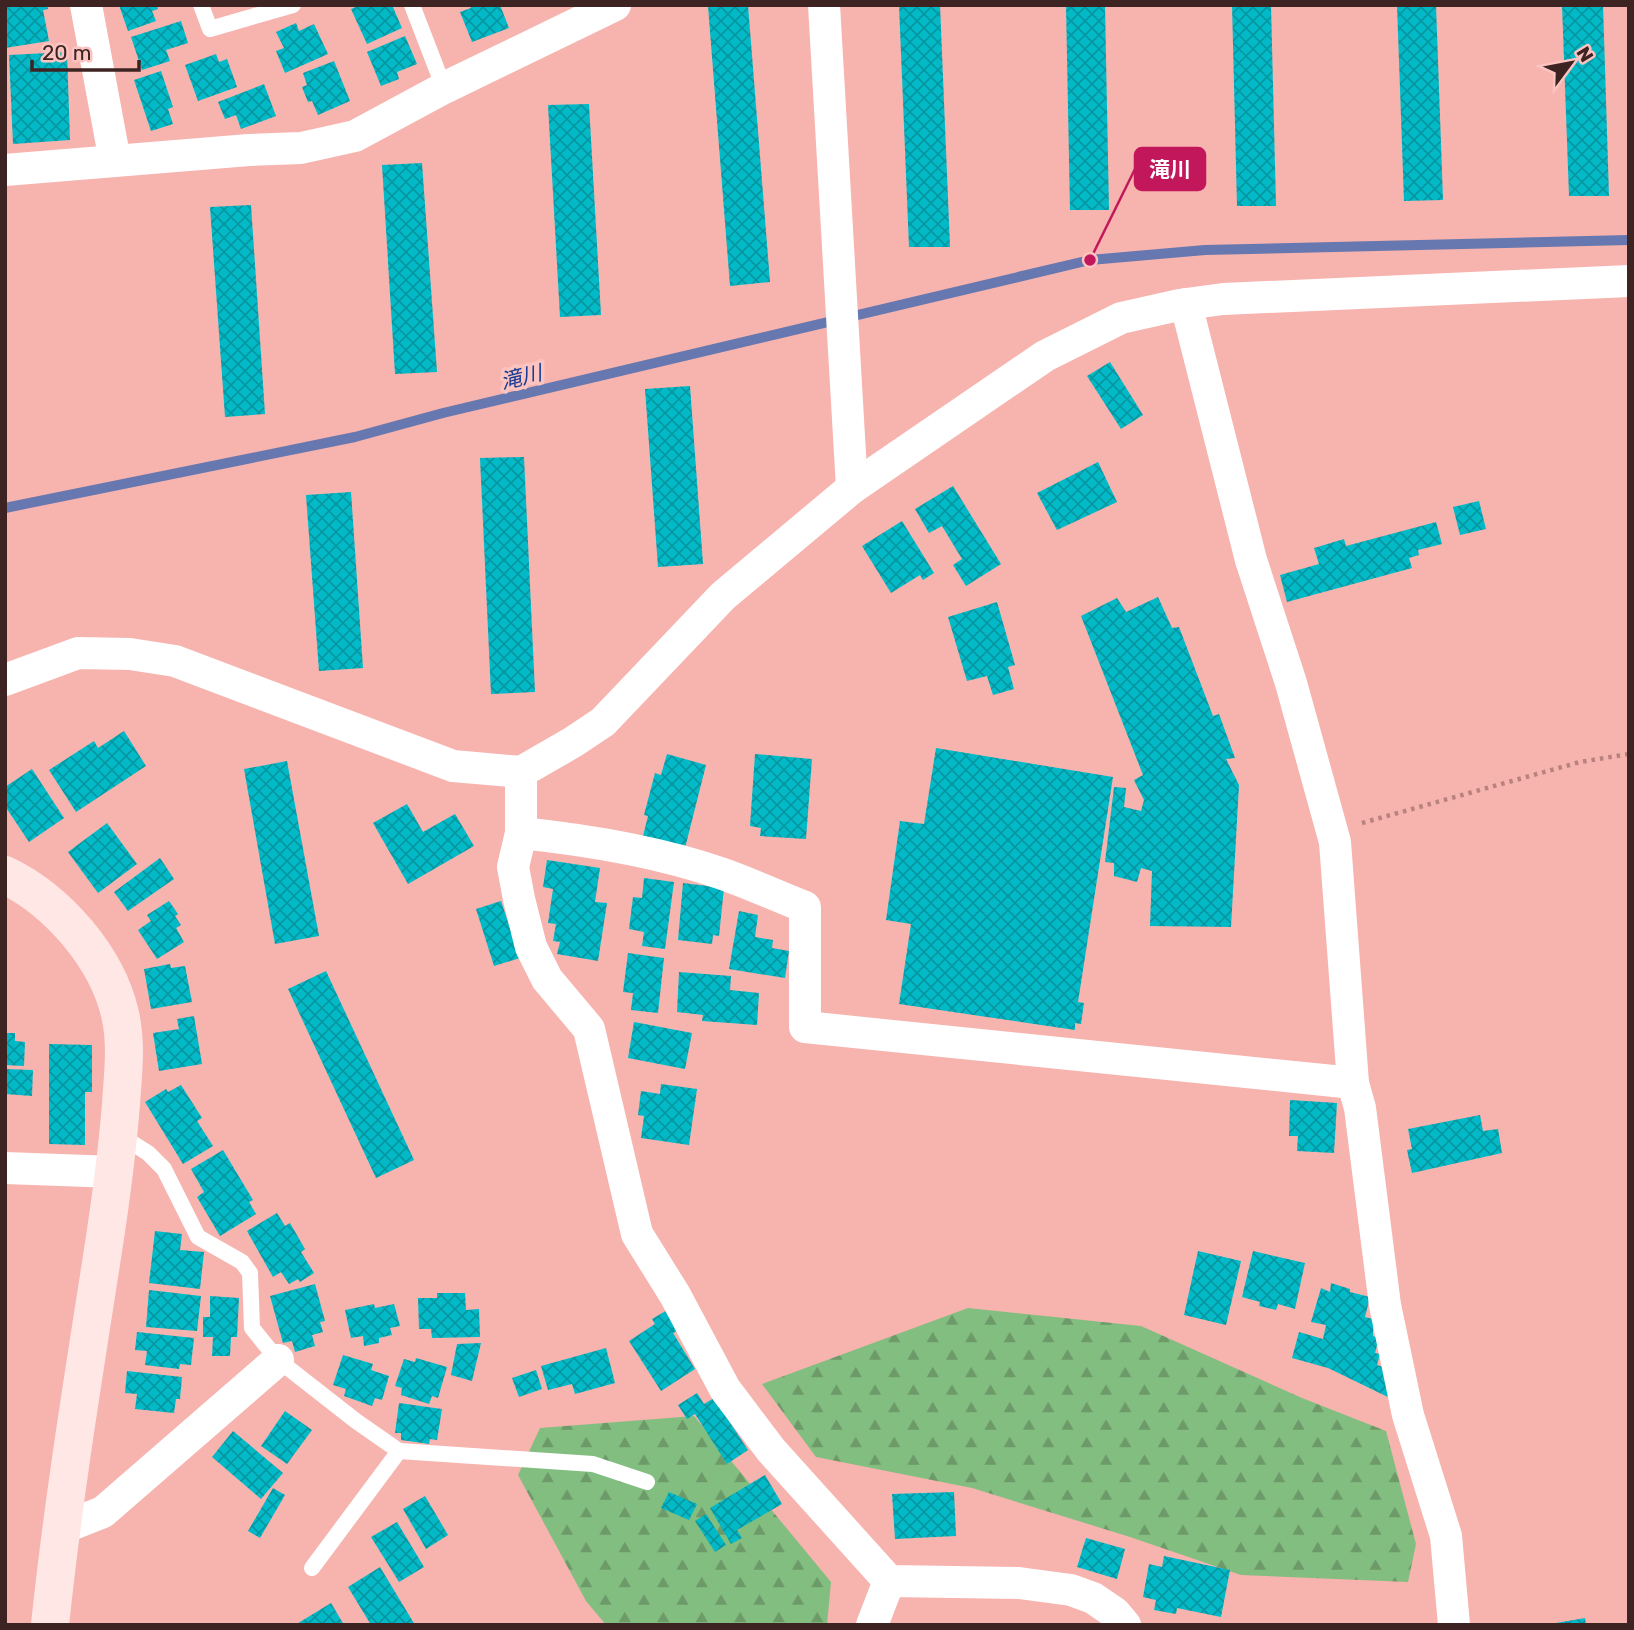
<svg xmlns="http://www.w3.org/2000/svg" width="1634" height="1630" viewBox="0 0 1634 1630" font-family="Rubik,'Noto Sans JP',sans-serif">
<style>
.forest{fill:url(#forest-firs)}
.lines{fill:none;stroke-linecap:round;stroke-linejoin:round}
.stream{stroke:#6678af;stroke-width:10}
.building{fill:url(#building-cross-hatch)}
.path{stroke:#b8827f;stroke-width:4.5;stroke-dasharray:3.5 5;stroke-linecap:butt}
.lane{stroke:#fff;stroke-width:16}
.street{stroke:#fff;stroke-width:32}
.secondary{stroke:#fee7e5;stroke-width:38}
.labels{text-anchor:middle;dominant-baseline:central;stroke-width:7;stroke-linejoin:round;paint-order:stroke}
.water-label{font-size:21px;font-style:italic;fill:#173c94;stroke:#fcc4c0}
.leader{fill:none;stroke:#c2185b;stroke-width:2.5}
.callout-dot{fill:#c2185b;stroke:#fcc4c0;stroke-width:2.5}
.callout{fill:#c2185b;stroke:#c2185b;stroke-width:2.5}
.callout-label{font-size:21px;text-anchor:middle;font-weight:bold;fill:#fff}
</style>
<defs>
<pattern id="forest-firs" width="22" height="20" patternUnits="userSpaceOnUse" patternTransform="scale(1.75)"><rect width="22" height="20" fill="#83be81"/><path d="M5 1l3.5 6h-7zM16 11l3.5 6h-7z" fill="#6c9a69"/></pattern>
<pattern id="building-cross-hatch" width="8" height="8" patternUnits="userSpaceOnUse" patternTransform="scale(1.75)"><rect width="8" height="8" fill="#02bac7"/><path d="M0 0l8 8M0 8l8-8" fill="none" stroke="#0597a1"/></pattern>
</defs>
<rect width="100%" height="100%" fill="#f7b3ae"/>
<g class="forest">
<polygon points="968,1308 1141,1326 1302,1398 1386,1431 1416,1544 1408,1582 1241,1575 1130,1537 972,1488 816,1457 762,1384"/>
<polygon points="694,1416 831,1582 827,1625 606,1625 586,1601 518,1475 540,1428"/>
</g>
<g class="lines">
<polyline class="stream" points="5,508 355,437 443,413 1090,260 1205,250 1629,240"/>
</g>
<g class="building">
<polygon points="18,5 47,5 48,9 43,10 49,41 5,48 5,7"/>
<polygon points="119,5 157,5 158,9 152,11 156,21 128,31"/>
<polygon points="360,5 392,5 402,28 367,44 351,9"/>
<polygon points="470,5 500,5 509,28 472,42 460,12 471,8"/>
<polygon points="734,5 748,5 770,282 730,286 708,6"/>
<polygon points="899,5 940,5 950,247 909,247"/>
<polygon points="1066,5 1105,5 1109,210 1070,210"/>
<polygon points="1232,5 1271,5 1276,206 1237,206"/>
<polygon points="1397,5 1436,5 1443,200 1404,201"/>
<polygon points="1562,5 1603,5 1609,196 1569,196"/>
<polygon points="181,21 188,43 166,50 170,61 142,70 131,37"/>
<polygon points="296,23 299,31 314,24 328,54 285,73 276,51 284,48 276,32"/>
<polygon points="405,36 417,64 397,72 399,79 381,86 367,52"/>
<polygon points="67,52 70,140 13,144 9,55"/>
<polygon points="216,54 219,62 227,59 237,87 198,101 185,65"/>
<polygon points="334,61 350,101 318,115 312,101 308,102 302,87 307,85 303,73"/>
<polygon points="161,71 173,107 168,109 173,124 151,131 134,80"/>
<polygon points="264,84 276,116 241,129 236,115 225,119 218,102"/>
<polygon points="589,104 601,315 560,317 548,105"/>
<polygon points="422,163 437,372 395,374 382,165"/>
<polygon points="251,205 265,414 225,417 210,207"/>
<polygon points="1110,362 1143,415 1121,429 1087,376"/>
<polygon points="690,386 703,564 658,567 645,389"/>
<polygon points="524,457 535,692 491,694 480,458"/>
<polygon points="1098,462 1117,502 1057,530 1037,493"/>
<polygon points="953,486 1001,564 966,586 953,565 962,559 942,526 929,533 915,509"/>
<polygon points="351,492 363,668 319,671 306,495"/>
<polygon points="1479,501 1486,529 1460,535 1453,507"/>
<polygon points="902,521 934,573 923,580 920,575 891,593 862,546"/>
<polygon points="1436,522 1442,544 1418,550 1419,555 1409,558 1412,568 1287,602 1280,575 1319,564 1314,548 1344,539 1346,546"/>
<polygon points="1158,597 1172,628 1179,627 1213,716 1219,714 1235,758 1226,759 1239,785 1231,927 1150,926 1152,871 1141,868 1137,882 1114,876 1114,863 1105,862 1114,787 1126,788 1124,807 1141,811 1144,800 1134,780 1143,775 1081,616 1117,598 1126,612"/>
<polygon points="997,602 1015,665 1008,667 1014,689 993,695 987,676 967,681 948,617"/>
<polygon points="124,731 146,766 76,812 49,770 94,741 98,748"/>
<polygon points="936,748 1113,777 1078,1002 1084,1003 1081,1024 1075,1023 1075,1030 899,1004 911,924 886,920 900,821 924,824"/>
<polygon points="667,754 706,765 685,848 643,836 648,816 644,815 655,773 661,775"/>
<polygon points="755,754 812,759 806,839 760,836 761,828 750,826"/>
<polygon points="287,761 319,936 275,944 244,769"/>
<polygon points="32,769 64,818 29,842 5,806 5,787"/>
<polygon points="407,804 423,832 455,814 474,846 408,884 373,823"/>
<polygon points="107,823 137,864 98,893 68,852"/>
<polygon points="160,858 174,879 128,911 114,892"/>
<polygon points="547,860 600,868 595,902 607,903 598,961 557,954 560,942 553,941 556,924 548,923 553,889 543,887"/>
<polygon points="644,878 674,882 665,949 642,946 644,932 629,929 633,897 642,898"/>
<polygon points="683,883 724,888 719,936 713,935 712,944 678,940"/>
<polygon points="169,901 178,914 175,916 181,925 176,928 184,942 157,959 138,930 151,921 147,915"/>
<polygon points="501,901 520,958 494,966 476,909"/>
<polygon points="739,911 758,915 755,937 773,940 772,948 789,951 785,978 729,969"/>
<polygon points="628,953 664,958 658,1013 631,1010 633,993 623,992"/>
<polygon points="170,964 171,968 185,966 192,1002 151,1009 144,969"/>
<polygon points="326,971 414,1160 376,1178 288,989"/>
<polygon points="679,972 731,976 730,990 759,993 757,1025 702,1021 703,1015 677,1012"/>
<polygon points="194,1016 202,1064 159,1071 153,1033 179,1029 177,1019"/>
<polygon points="634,1022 692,1033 685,1069 628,1058"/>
<polygon points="5,1033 15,1033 15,1041 25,1042 24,1066 5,1065"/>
<polygon points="49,1044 92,1045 92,1092 85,1092 85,1145 49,1144"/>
<polygon points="5,1069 33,1070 32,1096 5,1094"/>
<polygon points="661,1084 697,1089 689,1145 641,1138 644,1116 638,1115 641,1091 660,1094"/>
<polygon points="181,1085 202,1118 197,1121 213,1146 183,1164 145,1102 166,1089 168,1092"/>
<polygon points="1290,1100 1337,1103 1334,1153 1297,1151 1298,1136 1289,1136"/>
<polygon points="1480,1115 1483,1131 1498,1129 1502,1153 1412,1173 1407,1150 1412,1149 1408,1129"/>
<polygon points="223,1150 253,1200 249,1202 256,1214 220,1236 197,1197 204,1192 191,1169"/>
<polygon points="277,1213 285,1226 290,1223 305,1249 301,1252 314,1273 300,1282 298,1279 289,1284 281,1272 273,1277 247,1231"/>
<polygon points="155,1231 182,1234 180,1250 204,1252 200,1289 149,1283"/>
<polygon points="1198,1251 1241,1261 1226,1325 1184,1315"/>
<polygon points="1253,1251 1305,1263 1295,1309 1278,1304 1276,1310 1259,1306 1260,1302 1242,1297"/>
<polygon points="1331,1283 1350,1289 1350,1292 1370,1297 1365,1317 1373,1319 1373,1336 1379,1338 1375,1353 1380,1354 1377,1365 1387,1368 1392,1399 1328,1368 1292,1358 1299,1332 1323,1339 1326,1325 1311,1322 1321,1288 1330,1292"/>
<polygon points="315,1284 325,1321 320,1322 323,1332 312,1335 315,1346 295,1352 292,1341 283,1343 270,1296"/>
<polygon points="149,1290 201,1296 197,1331 146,1327"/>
<polygon points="437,1293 465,1293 466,1310 479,1309 480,1337 432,1338 431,1329 419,1329 418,1298 437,1298"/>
<polygon points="210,1296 239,1298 237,1337 231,1337 230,1356 212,1356 213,1337 203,1337 203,1317 210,1317"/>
<polygon points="374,1304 375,1308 394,1304 400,1326 390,1328 392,1335 379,1338 379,1343 364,1346 363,1336 351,1338 345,1310"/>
<polygon points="669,1309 681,1329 673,1333 695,1369 661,1391 629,1341 655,1324 652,1319"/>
<polygon points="137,1332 194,1338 191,1365 180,1364 179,1369 145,1365 147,1351 135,1350"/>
<polygon points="481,1343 472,1381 451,1375 457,1344"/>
<polygon points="606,1348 615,1383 575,1394 572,1384 548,1390 541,1366"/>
<polygon points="343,1355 373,1364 371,1370 389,1376 382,1400 375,1398 372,1406 344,1396 346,1389 333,1385"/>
<polygon points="416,1358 447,1367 438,1398 432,1396 429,1404 401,1395 402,1388 395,1386 404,1359 415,1362"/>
<polygon points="536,1370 542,1389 519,1397 512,1378"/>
<polygon points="127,1371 182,1377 180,1399 176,1399 174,1413 135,1409 137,1394 125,1393"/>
<polygon points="697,1393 704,1404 714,1398 748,1450 727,1464 695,1414 687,1419 678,1405"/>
<polygon points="399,1403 442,1409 437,1440 430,1439 429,1444 401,1440 401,1433 395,1433"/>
<polygon points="285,1411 312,1430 287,1464 261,1446"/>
<polygon points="233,1431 283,1473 261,1499 212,1457"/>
<polygon points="765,1475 782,1504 737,1530 742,1538 731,1544 710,1508"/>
<polygon points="273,1488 285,1495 260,1538 248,1531"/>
<polygon points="669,1492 697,1504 689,1520 661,1508"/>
<polygon points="954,1492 956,1536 895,1539 892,1494"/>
<polygon points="425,1496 448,1535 426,1549 403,1509"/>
<polygon points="706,1514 726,1545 715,1552 695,1521"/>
<polygon points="397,1522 424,1567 399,1582 371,1537"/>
<polygon points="1086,1538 1125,1549 1117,1579 1077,1567"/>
<polygon points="1164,1556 1230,1570 1221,1617 1177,1608 1176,1614 1154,1610 1156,1600 1143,1597 1149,1564 1162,1567"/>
<polygon points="380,1567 415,1625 371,1625 348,1587"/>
<polygon points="331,1603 344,1625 295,1625"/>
<polygon points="1585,1618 1586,1625 1556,1625 1556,1623"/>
</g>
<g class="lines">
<polyline class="path" points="1362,823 1580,762 1629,754"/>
<g class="lane">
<polyline points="201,5 210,29 293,5"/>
<polyline points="412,5 444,88"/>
<polyline points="121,1136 148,1153 164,1169 198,1237 242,1262 250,1273 252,1328 278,1360 356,1421 399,1451 593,1464 647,1482"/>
<polyline points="312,1568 399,1451"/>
</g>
<g class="street">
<polyline points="86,5 115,161"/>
<polyline points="824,5 852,488"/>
<polyline points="5,170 249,150 301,148 355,136 444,88 615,5"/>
<polyline points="1186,304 1251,560 1291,683 1335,842 1353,1083 1360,1108 1385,1305 1408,1415 1446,1536 1454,1625"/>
<polyline points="5,680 78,653 130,654 175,661 453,766 521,772 573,742 603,722 723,596 852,488 1045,356 1121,318 1179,305 1223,299 1629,281"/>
<polyline points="521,772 521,833 513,867 519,899 531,947 547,979 589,1029 637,1234 675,1295 725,1389 771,1450 889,1581 1019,1583 1071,1590 1093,1598 1115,1613 1125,1625"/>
<path d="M521,833C588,840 656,851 720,873C749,883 777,896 805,907V1027L1353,1083"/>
<polyline points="5,1168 115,1172"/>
<polyline points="60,1529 103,1512 278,1360"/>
<polyline points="872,1625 889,1581"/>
</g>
<path class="secondary" d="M5,875C57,900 107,957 120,1014C127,1044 123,1073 121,1104C117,1155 110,1206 102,1257C83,1379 63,1501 50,1625"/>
</g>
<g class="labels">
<g class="water-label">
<text transform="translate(521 377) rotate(-14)">滝川</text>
</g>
</g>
<path class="leader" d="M1090 260L1135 169"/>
<circle class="callout-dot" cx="1090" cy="260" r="7"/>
<rect class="callout" x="1135" y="148" width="70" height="42" rx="7"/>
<g class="callout-label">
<text x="1170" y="177">滝川</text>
</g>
<rect width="1634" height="1630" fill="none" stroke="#3d2322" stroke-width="14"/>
<g transform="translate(1571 63) rotate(58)" stroke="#fcc4c0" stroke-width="5" paint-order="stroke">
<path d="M0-5L12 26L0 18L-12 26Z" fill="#3d2322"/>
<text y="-10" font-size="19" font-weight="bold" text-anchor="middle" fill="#3d2322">N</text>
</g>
<path d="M32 60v10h107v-10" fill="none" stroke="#3d2322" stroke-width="3.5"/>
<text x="42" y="60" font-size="21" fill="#3d2322" stroke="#fcc4c0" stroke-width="5" paint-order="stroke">20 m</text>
</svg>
